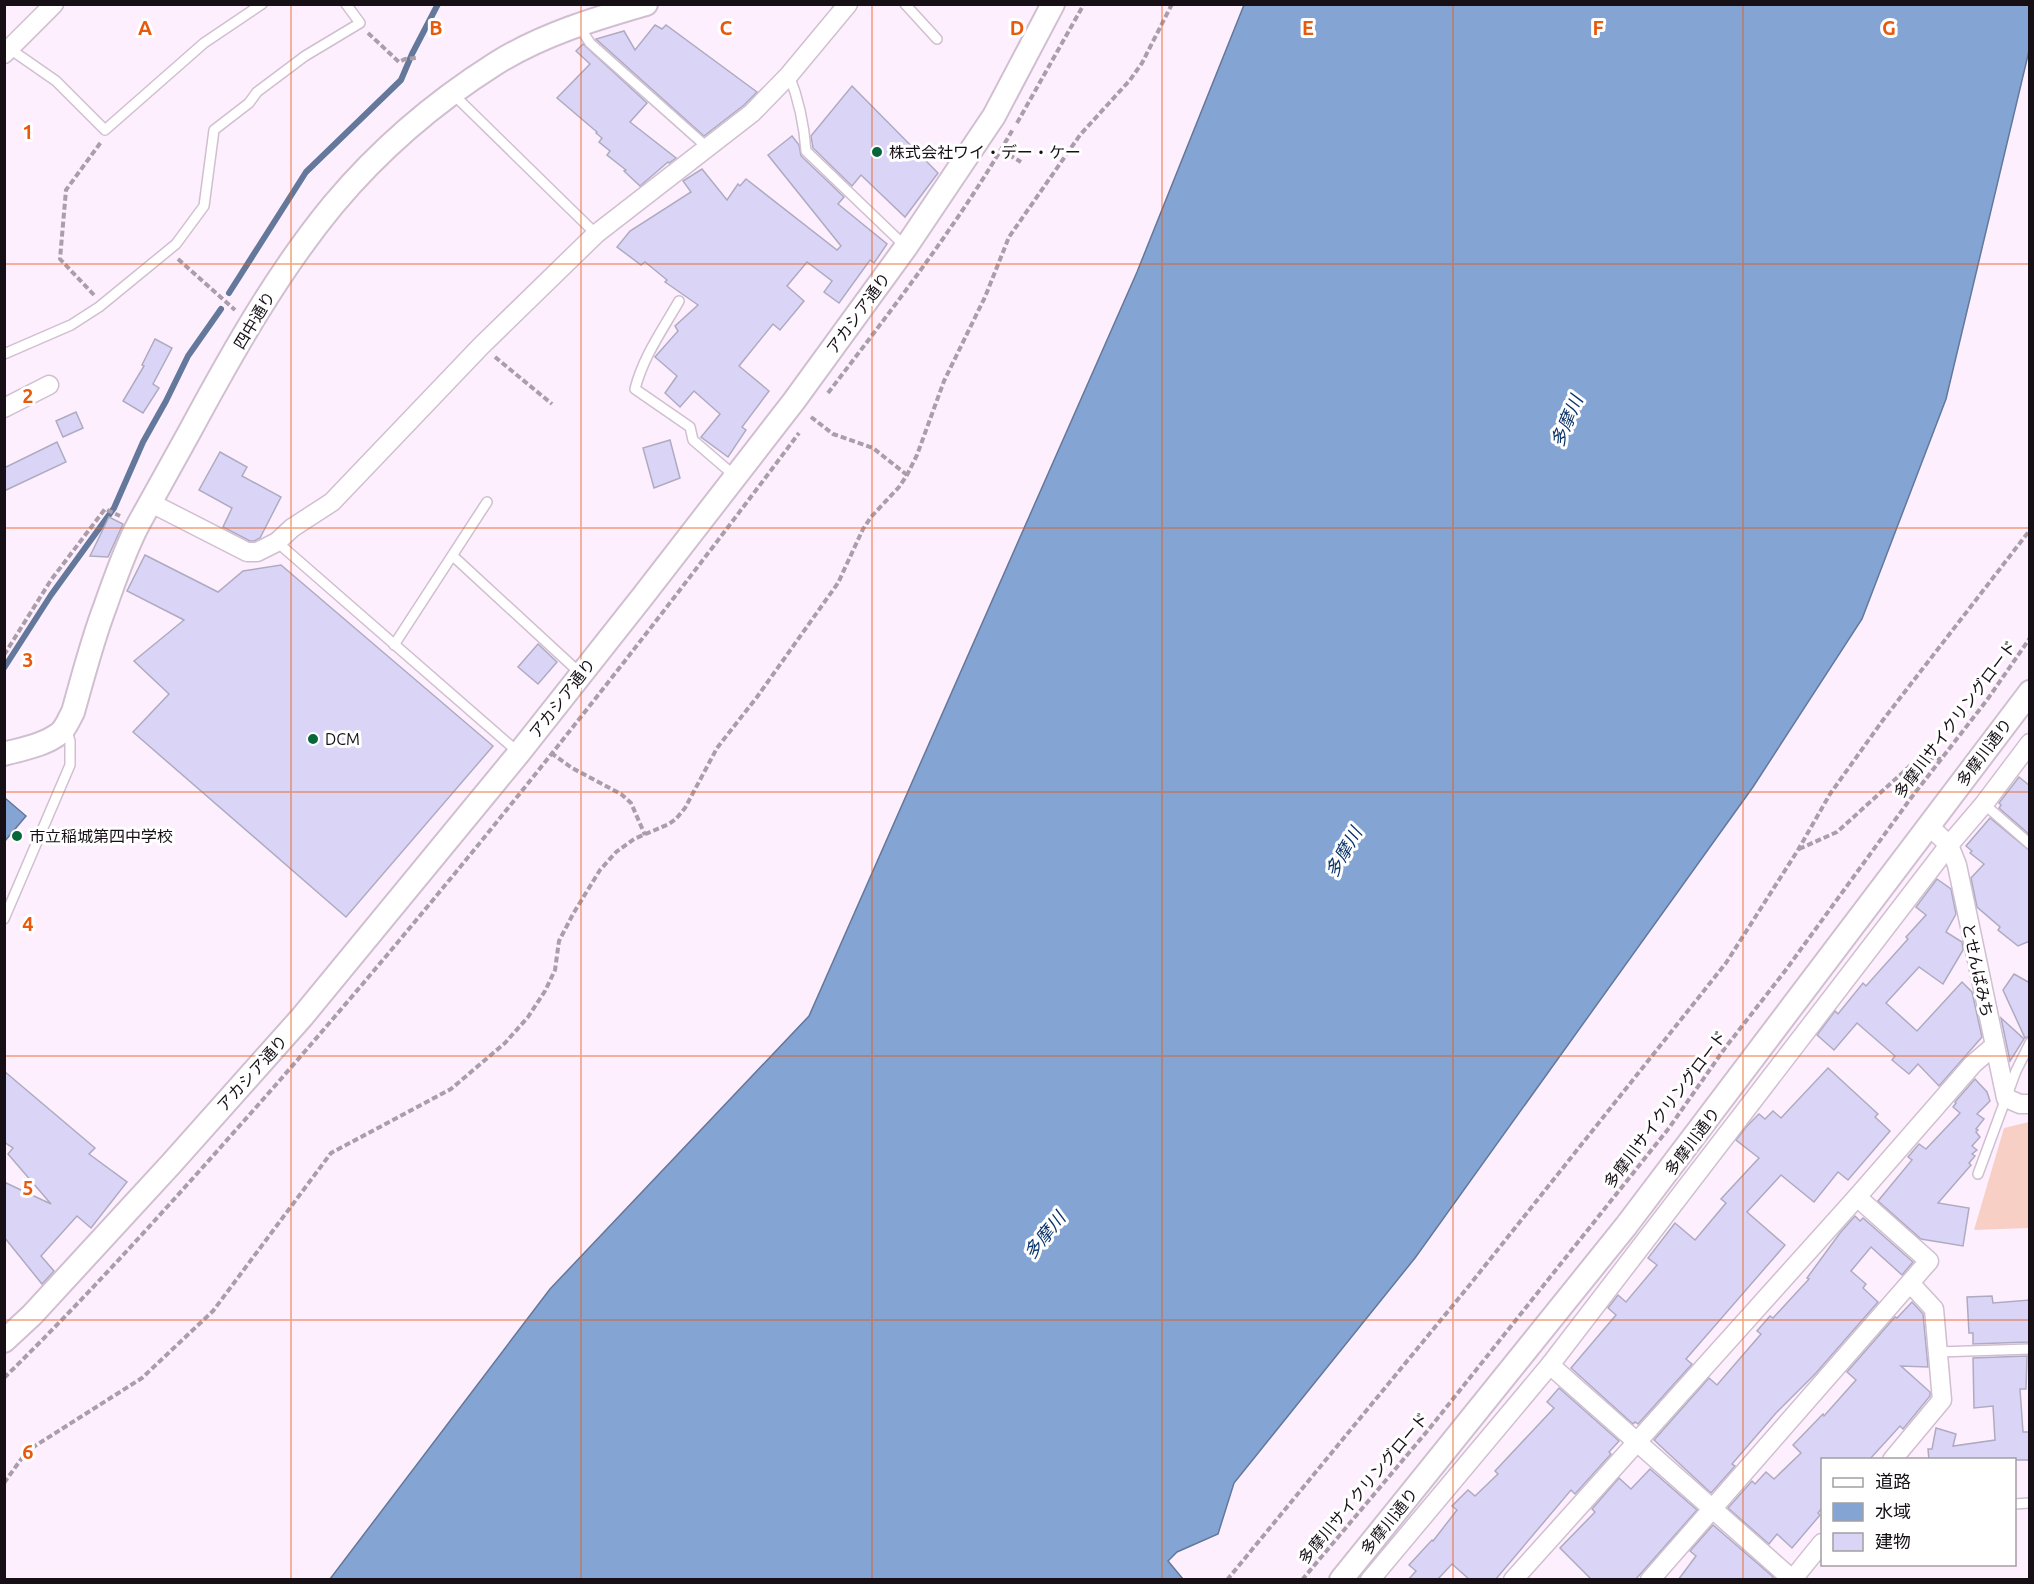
<svg xmlns="http://www.w3.org/2000/svg" width="2034" height="1584" viewBox="0 0 2034 1584" font-family="Ubuntu,'Noto Sans JP',sans-serif">
<style>
.green{fill:#f8cfc5}
.water{fill:#84a4d3;stroke:#63789a;stroke-width:1.5}
.lines{fill:none;stroke-linecap:round;stroke-linejoin:round}
.stream{stroke:#63789a;stroke-width:6}
.building{fill:#dad5f7;stroke:#aeabc1;stroke-width:1.5}
.service-casing{stroke:#d0bfd0;stroke-width:12}
.minor-casing{stroke:#d0bfd0;stroke-width:21}
.tertiary-casing{stroke:#d0bfd0;stroke-width:26}
.path{stroke:#a99ea9;stroke-width:4;stroke-dasharray:6 3;stroke-linecap:butt}
.service{stroke:#fff;stroke-width:9}
.minor{stroke:#fff;stroke-width:18}
.tertiary{stroke:#fff;stroke-width:22}
.grid{fill:none;stroke:#e8590c;stroke-width:1.5;stroke-opacity:0.55}
.poi-dot{fill:#06673b;stroke:#fff;stroke-width:2}
.labels{text-anchor:middle;dominant-baseline:central;stroke-width:6;stroke-linejoin:round;paint-order:stroke}
.poi-label{font-size:16px;fill:#161016;stroke:#fff;text-anchor:start}
.street-label{font-size:16px;fill:#161016;stroke:#fff}
.water-label{font-size:18px;font-style:italic;fill:#08326a;stroke:#fff}
.grid-label{font-size:20px;text-anchor:middle;font-weight:bold;fill:#e8590c;stroke:#fff;stroke-width:6;stroke-linejoin:round;paint-order:stroke}
</style>
<rect width="100%" height="100%" fill="#feeffe"/>
<polygon class="green" points="2029,1122 2029,1228 1974,1230 2004,1128"/>
<g class="water">
<polygon points="1244,5 2029,5 2029,51 1946,399 1862,619 1753,787 1415,1258 1234,1483 1218,1534 1177,1552 1168,1561 1183,1579 330,1579 550,1289 809,1016 1137,272"/>
<polygon points="5,798 26,816 5,841"/>
</g>
<g class="lines">
<g class="stream">
<polyline points="229,293 306,172 401,80 412,54 438,4"/>
<polyline points="4,668 51,595 114,508 143,442 166,401 188,356 221,309"/>
</g>
</g>
<g class="building">
<polygon points="655,25 662,29 666,25 757,92 744,105 704,136 596,39 624,31 635,50"/>
<polygon points="583,44 647,103 630,122 676,158 669,163 668,162 640,186 624,171 626,170 607,155 610,151 599,142 602,138 596,133 597,132 557,98 590,64 576,51"/>
<polygon points="852,86 938,173 905,217 861,175 852,186 813,148 811,136"/>
<polygon points="792,136 799,145 801,156 844,197 838,204 887,244 874,263 870,260 839,303 824,292 832,281 807,262 787,286 804,301 780,330 773,324 739,366 769,391 742,427 746,430 728,457 701,437 720,414 694,391 680,407 665,393 677,376 655,357 678,331 675,326 698,305 665,282 667,280 645,262 641,265 617,247 630,231 691,192 683,181 702,169 727,200 738,184 740,186 746,179 837,250 841,246 768,155"/>
<polygon points="155,339 172,348 153,384 159,388 143,413 123,401 144,366 142,365"/>
<polygon points="76,412 83,428 63,437 56,421"/>
<polygon points="670,440 680,478 654,488 643,448"/>
<polygon points="57,442 66,462 4,491 4,468"/>
<polygon points="220,452 247,467 242,476 281,497 260,538 254,541 250,541 223,527 232,508 199,490"/>
<polygon points="109,517 123,524 108,557 90,556"/>
<polygon points="145,555 218,592 243,571 281,565 493,746 346,917 133,732 169,694 134,661 184,620 127,591"/>
<polygon points="538,644 557,662 538,684 518,667"/>
<polygon points="2019,777 2030,786 2030,835 1999,808 2001,805 1999,803"/>
<polygon points="1990,818 2030,851 2030,941 2018,946 1998,930 2000,927 1977,907 1971,878 1984,864 1970,853 1972,851 1966,846"/>
<polygon points="1937,879 1951,889 1956,914 1946,932 1962,942 1963,950 1943,984 1919,967 1886,1003 1917,1031 1962,982 1972,992 1982,1037 1939,1086 1918,1064 1909,1074 1892,1060 1895,1056 1857,1023 1834,1050 1817,1035 1835,1011 1838,1014 1863,983 1866,986 1908,939 1906,937 1926,915 1916,907"/>
<polygon points="2014,974 2030,983 2030,1036 2025,1038 2003,990"/>
<polygon points="2001,1018 2024,1039 2010,1061"/>
<polygon points="1828,1068 1878,1114 1875,1117 1890,1131 1848,1180 1838,1172 1814,1202 1781,1175 1747,1212 1785,1245 1686,1359 1692,1364 1638,1424 1635,1422 1633,1424 1571,1368 1616,1315 1608,1308 1618,1295 1626,1302 1657,1265 1648,1258 1675,1223 1695,1240 1726,1203 1721,1199 1759,1158 1736,1140 1747,1126 1759,1114 1765,1119 1773,1111 1781,1118"/>
<polygon points="4,1071 95,1148 89,1154 127,1182 91,1228 77,1216 41,1256 54,1271 42,1284 4,1237 4,1182 51,1204 8,1154 13,1148 4,1142"/>
<polygon points="1975,1079 1987,1092 1990,1101 1977,1114 1984,1119 1976,1129 1978,1130 1976,1132 1980,1137 1972,1146 1977,1150 1972,1154 1975,1156 1969,1163 1971,1165 1938,1203 1969,1208 1963,1246 1921,1239 1878,1201 1912,1160 1908,1157 1919,1144 1926,1149 1960,1113 1953,1107 1956,1103 1955,1102"/>
<polygon points="1855,1216 1860,1221 1863,1218 1913,1262 1902,1275 1871,1247 1851,1271 1866,1284 1863,1288 1878,1302 1816,1373 1776,1413 1732,1464 1735,1466 1711,1493 1654,1440 1709,1378 1717,1385 1761,1334 1757,1331 1770,1316 1773,1318 1809,1279 1807,1278 1840,1233"/>
<polygon points="1992,1296 1993,1303 2030,1300 2030,1340 2028,1342 1973,1344 1973,1333 1969,1333 1967,1297"/>
<polygon points="1912,1302 1923,1314 1928,1367 1901,1366 1930,1392 1930,1396 1903,1429 1900,1426 1869,1460 1822,1460 1822,1508 1818,1513 1820,1515 1792,1548 1777,1534 1769,1544 1728,1508 1752,1481 1755,1484 1766,1472 1774,1479 1801,1453 1793,1445 1823,1414 1824,1416 1856,1380 1847,1372 1895,1317 1897,1318"/>
<polygon points="2027,1356 2026,1389 2020,1389 2023,1432 2030,1432 2030,1460 1929,1460 1928,1449 1932,1449 1936,1428 1956,1434 1953,1446 1995,1440 1993,1406 1974,1408 1973,1358"/>
<polygon points="1559,1388 1619,1441 1609,1452 1611,1454 1575,1494 1571,1490 1495,1580 1470,1580 1452,1564 1437,1580 1408,1580 1416,1571 1409,1565 1432,1540 1433,1541 1457,1510 1452,1506 1468,1490 1475,1496 1498,1474 1495,1471 1554,1408 1547,1402"/>
<polygon points="1650,1469 1697,1510 1635,1580 1592,1580 1560,1548 1595,1512 1592,1509 1619,1478 1631,1489"/>
<polygon points="1713,1525 1772,1576 1775,1580 1678,1580 1696,1556 1690,1551"/>
</g>
<g class="lines">
<defs>
<g id="service">
<polyline points="905,4 937,39"/>
<polyline points="579,26 590,43 708,148"/>
<polyline points="10,49 56,81 105,130 204,43 262,4"/>
<path d="M789,75C799,100 804,124 806,151L906,247"/>
<polyline points="453,94 596,234"/>
<path d="M679,301C663,329 643,357 635,389L690,427L693,440L736,477"/>
<polyline points="4,354 71,325 99,307 176,244 204,206 214,130 249,103 257,92 305,56 360,23 346,4"/>
<polyline points="277,542 519,753"/>
<polyline points="453,556 581,674"/>
<polyline points="394,645 487,502"/>
<polyline points="1984,804 2030,844"/>
<polyline points="4,919 70,765 70,741 66,728"/>
<polyline points="1978,1174 2016,1071 2030,1043"/>
<polyline points="1938,1352 2030,1349"/>
<polyline points="2014,1504 2030,1503"/>
</g>
<g id="minor">
<polyline points="4,54 54,4"/>
<polyline points="4,408 49,385"/>
<polyline points="151,503 247,552 257,552 277,542 292,528 332,502 481,346 596,234 752,113 789,75 848,4"/>
<polyline points="1929,826 1949,845 1957,865 2006,1098 2020,1104 2030,1104"/>
<polyline points="1550,1365 1793,1580"/>
<polyline points="1892,1460 1942,1400 1934,1309 1910,1283"/>
<polyline points="1370,1580 1550,1365 1949,845 1984,804 2030,743"/>
<polyline points="1513,1580 1857,1197 1973,1064 1994,1046"/>
<polyline points="1650,1580 1929,1261 1857,1197"/>
<polyline points="1792,1580 1822,1543"/>
</g>
<g id="tertiary">
<path d="M4,754C22,749 45,745 60,733C66,728 69,719 73,712C83,677 92,641 105,607C115,579 125,549 139,523C156,492 173,462 190,431C232,353 277,273 333,205C379,150 435,102 495,64C541,35 594,19 646,4"/>
<polyline points="4,1341 32,1315 171,1164 302,1017 519,753 643,596 794,401 906,247 994,116 1053,4"/>
<polyline points="1341,1580 1626,1226 2030,692"/>
</g>
</defs>
<use href="#service" class="service-casing"/>
<use href="#minor" class="minor-casing"/>
<use href="#tertiary" class="tertiary-casing"/>
<g class="path">
<polyline points="368,33 399,62 405,59 417,58"/>
<polyline points="1017,123 1084,4"/>
<polyline points="1001,150 1021,162"/>
<polyline points="178,259 235,310"/>
<polyline points="94,295 60,259 66,190 101,142"/>
<polyline points="495,357 552,404"/>
<path d="M828,393C893,308 960,222 1013,129"/>
<polyline points="811,417 833,434 873,448 907,475"/>
<polyline points="4,655 51,580 105,509 120,516"/>
<polyline points="551,753 572,768 621,794 631,803 645,835"/>
<polyline points="1799,849 1837,832 1921,756 1941,759"/>
<path d="M4,1378C96,1288 181,1192 266,1096C453,883 629,660 799,433"/>
<polyline points="4,1483 27,1451 142,1378 213,1311 331,1153 451,1089 505,1043 528,1017 545,991 555,970 559,941 573,914 600,870 616,852 634,839 669,824 676,819 685,808 717,748 757,697 838,583 863,529 871,517 899,487 907,475 917,455 944,381 985,297 1009,237 1080,135 1130,80 1142,63 1172,4"/>
<polyline points="1227,1580 1468,1287 1726,963 1798,850 1830,794 1883,720 2030,530"/>
<polyline points="1302,1580 1429,1429 1669,1128 1725,1048 1785,971 1911,798 1987,700 2030,638"/>
</g>
<use href="#service" class="service"/>
<use href="#minor" class="minor"/>
<use href="#tertiary" class="tertiary"/>
</g>
<path class="grid" d="M291,4V1580M581,4V1580M872,4V1580M1162,4V1580M1453,4V1580M1743,4V1580M4,264H2030M4,528H2030M4,792H2030M4,1056H2030M4,1320H2030"/>
<g class="poi-dot">
<circle cx="877" cy="152" r="6"/>
<circle cx="313" cy="739" r="6"/>
<circle cx="17" cy="836" r="6"/>
</g>
<g class="labels">
<g class="poi-label">
<text x="889" y="152">株式会社ワイ・デー・ケー</text>
<text x="325" y="739">DCM</text>
<text x="29" y="836">市立稲城第四中学校</text>
</g>
<g class="street-label">
<text transform="translate(858 313) rotate(-54)">アカシア通り</text>
<text transform="translate(254 320) rotate(-59)">四中通り</text>
<text transform="translate(562 698) rotate(-52)">アカシア通り</text>
<text transform="translate(1955 719) rotate(-53)">多摩川サイクリングロード</text>
<text transform="translate(1984 752) rotate(-53)">多摩川通り</text>
<text transform="translate(1978 970) rotate(78)">とせんばみち</text>
<text transform="translate(252 1073) rotate(-48)">アカシア通り</text>
<text transform="translate(1665 1109) rotate(-53)">多摩川サイクリングロード</text>
<text transform="translate(1692 1141) rotate(-53)">多摩川通り</text>
<text transform="translate(1363 1488) rotate(-50)">多摩川サイクリングロード</text>
<text transform="translate(1389 1521) rotate(-51)">多摩川通り</text>
</g>
<g class="water-label">
<text transform="translate(1566 421) rotate(-67)">多摩川</text>
<text transform="translate(1343 852) rotate(-60)">多摩川</text>
<text transform="translate(1044 1235) rotate(-51)">多摩川</text>
</g>
</g>
<g class="grid-label">
<text x="145" y="35">A</text>
<text x="436" y="35">B</text>
<text x="726" y="35">C</text>
<text x="1017" y="35">D</text>
<text x="1308" y="35">E</text>
<text x="1598" y="35">F</text>
<text x="1889" y="35">G</text>
<text x="28" y="139">1</text>
<text x="28" y="403">2</text>
<text x="28" y="667">3</text>
<text x="28" y="931">4</text>
<text x="28" y="1195">5</text>
<text x="28" y="1459">6</text>
</g>
<rect width="2034" height="1584" fill="none" stroke="#161016" stroke-width="12"/>
<rect x="1821" y="1458" width="195" height="108" fill="#ffffff" stroke="#a29fa2" stroke-width="1.5"/>
<rect x="1833" y="1478" width="30" height="9" fill="#ffffff" stroke="#a29fa2" stroke-width="1.5"/>
<text x="1875" y="1488" font-size="18" fill="#161016">道路</text>
<rect x="1833" y="1503" width="30" height="18" fill="#84a4d3" stroke="#a29fa2" stroke-width="1.5"/>
<text x="1875" y="1518" font-size="18" fill="#161016">水域</text>
<rect x="1833" y="1533" width="30" height="18" fill="#dad5f7" stroke="#a29fa2" stroke-width="1.5"/>
<text x="1875" y="1548" font-size="18" fill="#161016">建物</text>
</svg>
